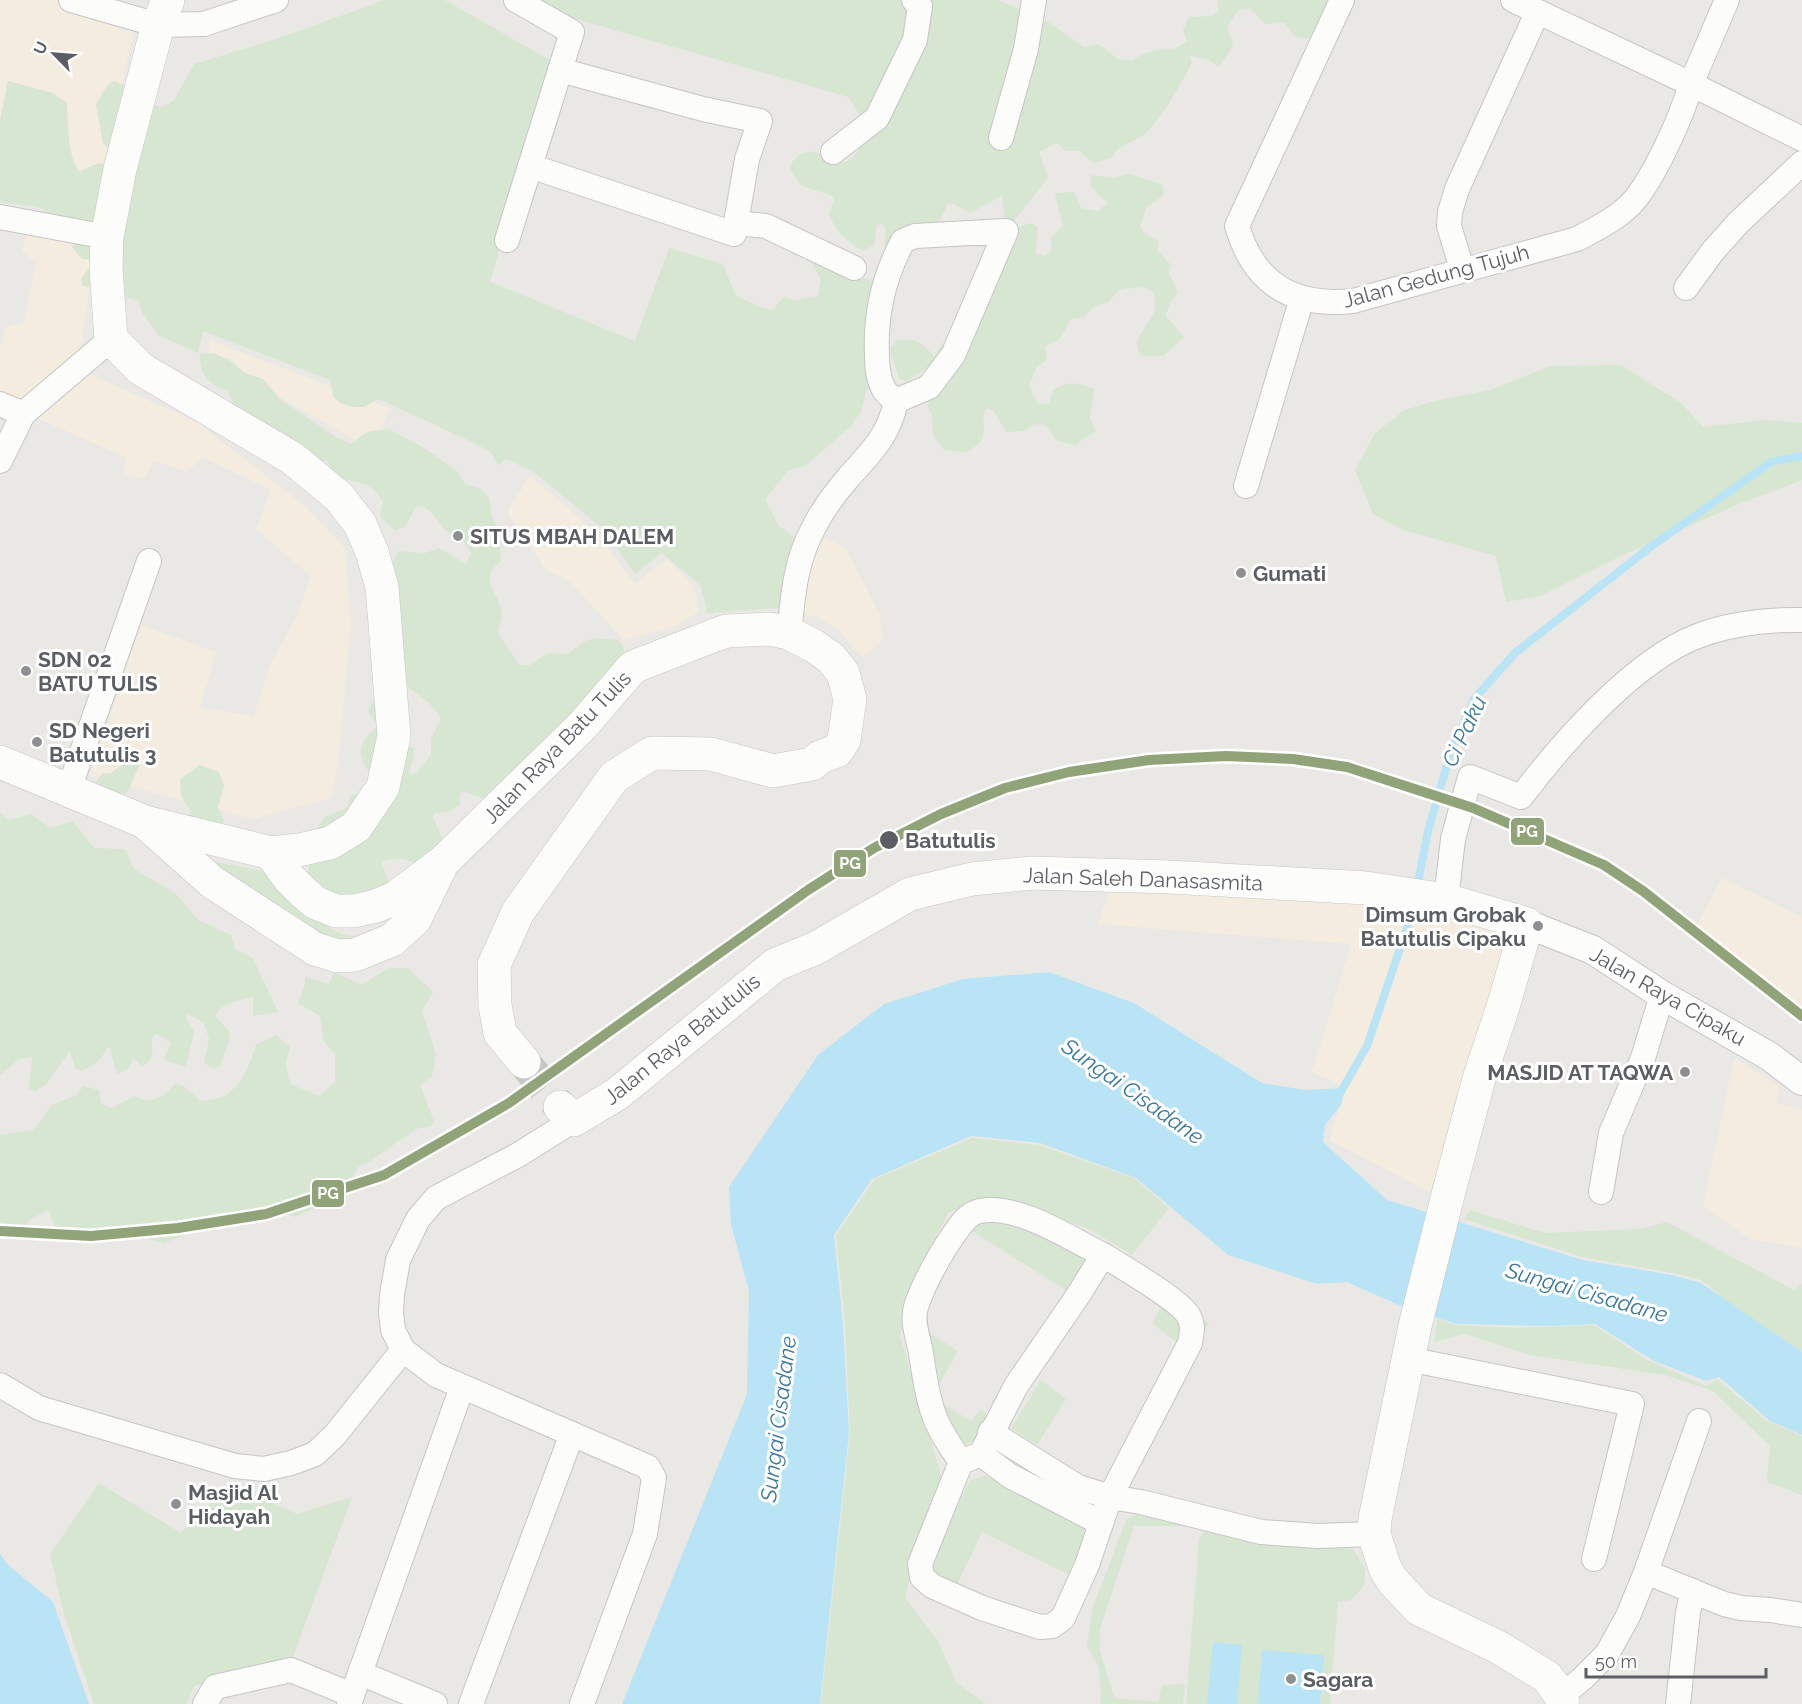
<svg xmlns="http://www.w3.org/2000/svg" width="1802" height="1704" viewBox="0 0 1802 1704" font-family="Raleway,sans-serif">
<style>
.commercial{fill:#f4ecde}
.green{fill:#d6e6d1}
.water{fill:#b9e4f5}
.lines{fill:none;stroke-linecap:round;stroke-linejoin:round}
.stream{stroke:#b9e4f5;stroke-width:8}
.secondary-tunnel{stroke:#c6c6c4;stroke-width:33;stroke-dasharray:33 16;stroke-linecap:butt}
.minor-casing{stroke:#c6c5c6;stroke-width:26}
.tertiary-casing{stroke:#c6c5c6;stroke-width:30}
.secondary-casing{stroke:#c6c5c6;stroke-width:34}
.minor{stroke:#fcfcfb;stroke-width:24}
.tertiary{stroke:#fcfcfb;stroke-width:28}
.secondary{stroke:#fcfcfb;stroke-width:33}
.rail-1-casing{stroke:#fff;stroke-width:15}
.rail-1{stroke:#91a378;stroke-width:10}
.poi-dot{fill:#8d8f90;stroke:#fff;stroke-width:2}
.stop-dot{fill:#5b5f63;stroke:#fff;stroke-width:2}
.labels{text-anchor:middle;dominant-baseline:central;stroke-width:6;stroke-linejoin:round;paint-order:stroke}
.street-label{font-size:21px;fill:#5b5f63;stroke:#fff}
.poi-label{font-size:21px;font-weight:bold;fill:#5b5f63;stroke:#fff;text-anchor:start}
.stop-label{font-size:21px;font-weight:bold;fill:#5b5f63;stroke:#fff;text-anchor:start}
.water-label{font-size:22px;font-style:italic;fill:#3c789b;stroke:#fff}
.line-badge{stroke:#fff;stroke-width:2}
.badge-label{font-size:16px;text-anchor:middle;font-weight:bold;fill:#fff}
</style>
<rect width="100%" height="100%" fill="#eae8e5"/>
<g class="commercial">
<polygon points="0,0 76,0 137,18 93,210 0,193"/>
<polygon points="30,221 89,227 91,276 78,369 197,422 306,507 345,548 351,623 339,757 332,798 252,819 90,775 141,625 216,652 200,708 254,716 269,667 297,616 311,576 256,529 271,490 202,457 187,472 154,461 143,479 123,474 127,458 26,413 0,393 0,348 5,328 24,322 36,262 22,251"/>
<polygon points="210,340 390,409 370,448 208,357"/>
<polygon points="530,476 595,531 635,584 667,559 694,586 699,612 673,627 624,640 569,581 546,570 507,512"/>
<polygon points="815,534 845,547 880,615 882,641 863,657 835,627 817,617 797,613"/>
<polygon points="1722,878 1802,917 1802,1016 1695,929"/>
<polygon points="1110,889 1426,907 1513,933 1430,1192 1329,1140 1346,1087 1312,1072 1351,944 1098,924"/>
<polygon points="1734,1058 1779,1086 1777,1103 1802,1109 1802,1248 1750,1239 1703,1206"/>
</g>
<g class="green">
<path d="M385,0H445L553,62L490,282L635,341L669,248L723,264L736,296L772,311L783,297L798,301C803,297 812,299 818,296L821,280L810,259L858,277L879,282L874,385L866,390L862,410L851,426L806,465L788,471L765,499L778,525L801,542L792,607L707,613L701,586L662,553L635,574L603,529L534,472L506,459L498,465L491,452L458,435H452L451,432L378,399L364,407H353L340,403L333,396L330,380L203,331L198,353L158,335L141,311L139,301L127,298L121,287L98,280L88,287L82,286L81,279L95,260L82,259L72,247L81,235L80,228L38,207L0,202V120L8,81L53,93L67,103C69,126 66,155 81,174L82,170L99,163L120,169L112,152L103,143L96,104L107,86L114,81L135,90L150,105L162,107L174,100L194,64L273,40Z"/>
<path d="M531,0H998L1048,22L1084,47L1098,44L1118,59L1132,61C1144,52 1158,48 1173,50L1187,41L1183,30L1189,17L1212,16L1218,11V0H1335L1325,19L1308,39L1295,36L1284,23L1266,24L1250,9L1238,10L1227,27L1233,46L1219,67L1209,60L1190,56L1192,63C1179,86 1167,110 1149,130C1139,141 1119,143 1112,157L1094,164L1080,151H1066L1056,143L1039,152L1048,178L1006,231L1002,196L970,213L953,203L948,204L931,237L891,249L885,248L884,243L886,229L882,224L877,225L874,245L863,251C848,242 835,231 829,214L834,200L831,195L802,186L790,170L792,162C795,160 799,154 803,153C829,143 842,187 864,140L858,130L860,115L848,97L562,15Z"/>
<path d="M1131,174L1163,185L1164,195L1146,208L1140,227L1144,233L1158,241V251L1171,265L1169,273L1178,293L1170,302L1166,316L1184,337L1163,356H1141C1129,340 1148,327 1154,312C1156,307 1154,299 1154,293L1143,286L1119,290L1108,302L1094,306L1084,317L1071,319L1060,339L1045,346L1047,359L1036,368L1029,386L1038,404H1049L1053,390C1069,381 1077,382 1094,389L1090,417L1095,431L1075,445L1057,441L1045,425L1035,424L1023,431L1006,432L993,410L987,408C980,421 986,426 983,437C981,443 973,448 968,452L944,450L933,436L932,416L928,407L930,389L940,374L925,370L908,380L899,379L890,348L897,340C917,338 920,341 934,356L943,343L955,344L961,333L955,315L969,310L1012,229L1031,223L1038,227L1036,254L1046,256L1052,248L1051,237L1063,226L1055,196L1057,193L1074,192L1081,208L1098,211L1107,203L1090,186L1091,175L1112,178Z"/>
<path d="M214,353L231,361L245,373L263,379L281,400L336,437L350,444L367,432L389,429L424,448L457,471L465,484L481,489L489,498L492,516L500,534L501,561C476,580 500,593 502,613C502,619 499,627 498,633L519,665H530L548,653L568,654L585,641L596,638L617,640L622,644L625,653L611,677L498,804L466,792L460,793V805L448,812L435,813L433,817L444,843L420,865C406,858 395,856 381,862L392,890L388,911L307,884L311,840L315,830L325,817L347,808L351,795L366,794L382,787C361,763 348,750 378,726L368,712L374,699L394,691L404,746L414,748C416,759 409,765 410,774H415L431,755V739L441,718L429,703L393,676L388,569L399,551L425,553L439,548L466,564L471,553L463,538C458,536 451,535 448,532C437,525 435,507 417,506L405,526L395,531L380,516L383,502C371,479 355,484 334,476L327,461H314L301,481L292,480L290,472L236,408L227,391C208,383 200,377 200,354Z"/>
<polygon points="1621,365 1681,403 1703,427 1764,420 1802,423 1802,480 1739,504 1619,557 1540,596 1506,602 1496,556 1403,530 1373,514 1355,470 1375,433 1405,410 1434,401 1490,390 1550,366"/>
<polygon points="133,756 139,766 127,793 110,795 94,784 102,774 111,773"/>
<polygon points="200,765 219,772 224,786 218,807 224,821 216,829 210,851 203,855 182,835 191,811 181,796 180,779"/>
<path d="M0,813L9,820L31,814L50,828L73,821L94,848L125,849L134,869L175,893L198,920L231,935L235,949L253,958L278,1012L253,1016V997C239,1001 221,1002 215,1016L229,1031L230,1038L220,1066L214,1069L204,1063L209,1039L204,1023L188,1014L186,1019L194,1032L186,1066L167,1062L164,1058L171,1043L157,1034L151,1038C153,1050 155,1060 142,1066L133,1058L128,1069L117,1074L109,1046L98,1062L82,1071L75,1068L70,1051L46,1084L35,1091L29,1089L32,1057L19,1059L0,1075Z"/>
<path d="M191,857L284,875C299,897 325,938 356,936C366,935 393,921 404,916L355,954Z"/>
<path d="M388,968H409C416,980 429,984 433,993L422,1011L436,1054L432,1077L420,1085L434,1121L431,1126L416,1129L372,1160L358,1167L347,1190V1201L342,1203L317,1207L295,1217L277,1212L232,1221L212,1214L200,1229L164,1243L134,1235L65,1237L57,1231L48,1210L29,1220L23,1229H0V1135L33,1130L52,1105L77,1095L83,1086L99,1090L101,1103L112,1108L135,1096L147,1101L163,1096L175,1084L182,1085L201,1101C207,1100 215,1100 221,1097C241,1089 250,1064 256,1045L276,1035L290,1047L286,1063L290,1084L319,1096L335,1082V1054L324,1042L320,1016L298,1003L305,984V977L329,984L334,972L362,985Z"/>
<polygon points="972,1138 1039,1145 1134,1178 1169,1208 1132,1255 1089,1229 998,1198 948,1213 921,1271 900,1336 943,1482 918,1542 905,1598 938,1641 956,1682 986,1704 821,1704 850,1434 845,1324 836,1235 875,1179"/>
<polygon points="998,1203 1090,1262 1072,1294 970,1230"/>
<polygon points="1470,1210 1545,1233 1641,1229 1667,1222 1794,1290 1802,1284 1802,1352 1735,1308 1701,1280 1673,1273 1582,1257 1464,1219"/>
<polygon points="1122,1261 1209,1323 1191,1354 1152,1323 1161,1307 1113,1275"/>
<polygon points="1437,1319 1456,1325 1516,1328 1594,1325 1649,1361 1707,1386 1717,1379 1767,1421 1802,1436 1802,1495 1767,1482 1770,1446 1713,1391 1665,1375 1530,1355 1465,1334 1434,1342"/>
<polygon points="919,1326 958,1351 932,1397 971,1421 981,1409 990,1418 975,1441 963,1444 941,1428 930,1405"/>
<polygon points="1041,1380 1066,1399 1037,1445 1011,1428"/>
<polygon points="984,1475 1089,1527 1080,1580 982,1532 955,1589 929,1575 929,1560 970,1481"/>
<polygon points="99,1483 181,1533 230,1483 297,1514 352,1497 290,1665 194,1686 186,1704 94,1704 62,1607 50,1554"/>
<polygon points="1136,1514 1187,1522 1184,1526 1134,1526 1100,1629 1100,1650 1114,1698 1158,1702 1162,1685 1185,1684 1183,1704 1101,1704 1099,1667 1087,1647 1092,1610 1126,1520"/>
<polygon points="1204,1532 1353,1549 1365,1568 1364,1586 1351,1600 1338,1602 1330,1704 1186,1704 1199,1538"/>
</g>
<g class="water">
<polygon points="1049,972 1134,1003 1262,1083 1305,1090 1343,1088 1342,1104 1325,1125 1323,1142 1387,1200 1583,1260 1672,1275 1701,1283 1802,1352 1802,1435 1770,1421 1719,1377 1706,1381 1652,1360 1595,1324 1554,1326 1456,1324 1401,1306 1347,1282 1317,1284 1228,1255 1136,1178 1040,1143 971,1136 872,1179 834,1235 843,1324 849,1433 820,1704 622,1704 747,1394 749,1291 731,1225 729,1187 818,1055 884,1004 963,979"/>
<polygon points="0,1554 7,1564 53,1602 89,1704 0,1704"/>
<polygon points="1213,1642 1242,1645 1237,1704 1207,1704"/>
<polygon points="1262,1650 1324,1655 1320,1704 1258,1704"/>
</g>
<g class="lines">
<g class="stream">
<polyline points="1417,888 1428,831 1451,751 1474,699 1515,653 1649,548 1771,462 1802,456"/>
<polyline points="1339,1095 1367,1046 1411,916 1414,902"/>
</g>
<polyline class="secondary-tunnel" points="524,1062 560,1107"/>
<defs>
<g id="minor">
<polyline points="71,0 158,25 204,24 276,0"/>
<path d="M1342,0L1237,226C1254,284 1293,307 1353,301L1577,239C1596,229 1616,219 1631,204C1654,179 1682,116 1691,84L1513,0"/>
<polyline points="1727,0 1691,84 1802,139"/>
<polyline points="1001,138 1026,49 1034,0"/>
<polyline points="833,152 877,118 915,40 920,6 914,0"/>
<polyline points="530,166 734,234 747,159 760,121 703,109 560,70"/>
<polyline points="0,217 107,237"/>
<polyline points="736,223 766,226 854,268"/>
<polyline points="507,240 572,32 516,0"/>
<polyline points="1462,269 1449,226 1450,212 1457,189 1537,13"/>
<polyline points="1686,288 1713,251 1738,223 1802,163"/>
<polyline points="0,404 23,414"/>
<polyline points="0,461 23,414 111,339"/>
<polyline points="1246,486 1302,298"/>
<path d="M789,633C793,597 795,563 812,531C821,512 835,493 848,478C871,452 889,436 896,401C892,398 888,395 885,391C878,380 877,368 877,355C875,314 883,278 903,241L915,236L1006,231L953,355L929,387L896,401"/>
<polyline points="68,792 149,561"/>
<path d="M1446,900L1453,839L1470,777L1521,797C1562,743 1625,671 1686,641C1720,625 1764,619 1802,620"/>
<polyline points="574,1120 518,1155 436,1198 418,1219 398,1260 392,1295 391,1313 393,1330 403,1350 436,1375 648,1467 654,1478 645,1534 582,1704"/>
<polyline points="1601,1192 1611,1133 1643,1058 1662,995"/>
<polyline points="1408,1359 1632,1404 1594,1559"/>
<polyline points="0,1385 39,1408 235,1466 264,1469 291,1463 315,1454 335,1435 403,1350"/>
<polyline points="990,1432 1078,1487 1110,1497 1141,1502 1261,1532 1318,1536 1374,1534"/>
<polyline points="981,1454 1010,1476 1101,1523"/>
<path d="M961,1462C951,1447 940,1432 934,1415C926,1394 924,1370 920,1348C917,1335 912,1320 916,1307C922,1287 935,1264 946,1246C955,1234 964,1214 980,1211C1019,1204 1069,1238 1103,1255L1079,1294L1016,1386L981,1454L961,1462L920,1564L922,1577L932,1586L982,1608L1040,1627L1052,1626L1063,1618L1087,1565L1110,1497L1190,1343C1192,1332 1194,1325 1188,1315C1178,1299 1122,1267 1103,1255"/>
<polyline points="1646,1572 1724,1604 1741,1608 1770,1610 1802,1615"/>
<polyline points="360,1673 435,1704"/>
<polyline points="1561,1696 1582,1679 1607,1654 1628,1616 1646,1572 1699,1421"/>
<polyline points="205,1704 215,1687 291,1670 352,1695"/>
<polyline points="349,1704 462,1387"/>
<polyline points="471,1704 572,1434"/>
<polyline points="1678,1704 1688,1612 1693,1591"/>
</g>
<polyline id="tertiary" points="1527,924 1593,950 1662,995 1769,1056 1802,1081"/>
<g id="secondary">
<polyline points="0,762 145,822 271,853 299,850 330,843 356,827 383,787 394,736 387,649 382,587 372,552 360,524 339,497 292,458 141,369 111,339 106,268 107,237 120,169 158,25 168,0"/>
<polyline points="148,825 212,882 315,949 338,956 355,955 392,940 415,919 440,868"/>
<polyline points="271,853 289,878 304,893 316,903 336,911 354,911 376,906 395,898 443,862 583,725 633,667 715,635 727,631 769,629 789,633 814,646 831,658 843,673 850,699 844,740 837,751 820,757 812,764 773,771 711,754 652,753 614,777 518,912 494,965 495,1005 500,1033 524,1062"/>
<polyline points="560,1107 574,1120 617,1094 775,965 816,948 910,894 972,879 1032,873 1169,877 1366,888 1446,900 1527,924 1503,1007 1479,1079 1450,1187 1415,1326 1375,1519 1374,1534 1385,1568 1392,1580 1419,1609 1498,1647 1547,1677 1561,1696 1563,1704"/>
</g>
</defs>
<use href="#minor" class="minor-casing"/>
<use href="#tertiary" class="tertiary-casing"/>
<use href="#secondary" class="secondary-casing"/>
<use href="#minor" class="minor"/>
<use href="#tertiary" class="tertiary"/>
<use href="#secondary" class="secondary"/>
<defs>
<polyline id="rail-1" points="0,1231 91,1236 178,1228 266,1214 384,1175 509,1103 808,890 874,848 941,814 1005,788 1069,772 1149,760 1226,756 1293,759 1347,767 1473,808 1604,865 1643,891 1802,1016"/>
</defs>
<use href="#rail-1" class="rail-1-casing"/>
<use href="#rail-1" class="rail-1"/>
</g>
<g class="poi-dot">
<circle cx="458" cy="536" r="6"/>
<circle cx="1241" cy="573" r="6"/>
<circle cx="26" cy="671" r="6"/>
<circle cx="37" cy="742" r="6"/>
<circle cx="1538" cy="926" r="6"/>
<circle cx="1685" cy="1072" r="6"/>
<circle cx="176" cy="1504" r="6"/>
<circle cx="1291" cy="1679" r="6"/>
</g>
<circle class="stop-dot" cx="889" cy="840" r="10"/>
<g class="labels">
<g class="street-label">
<text transform="translate(1436 276) rotate(-15)">Jalan Gedung Tujuh</text>
<text transform="translate(557 747) rotate(-46)">Jalan Raya Batu Tulis</text>
<text transform="translate(1143 879) rotate(2)">Jalan Saleh Danasasmita</text>
<text transform="translate(1668 996) rotate(30)">Jalan Raya Cipaku</text>
<text transform="translate(682 1039) rotate(-39)">Jalan Raya Batutulis</text>
</g>
<g class="poi-label">
<text x="470" y="536">SITUS MBAH DALEM</text>
<text x="1253" y="573">Gumati</text>
<text x="38" y="659">SDN 02<tspan x="38" dy="24">BATU TULIS</tspan></text>
<text x="49" y="730">SD Negeri<tspan x="49" dy="24">Batutulis 3</tspan></text>
<text x="1526" y="914" text-anchor="end">Dimsum Grobak<tspan x="1526" dy="24">Batutulis Cipaku</tspan></text>
<text x="1673" y="1072" text-anchor="end">MASJID AT TAQWA</text>
<text x="188" y="1492">Masjid Al<tspan x="188" dy="24">Hidayah</tspan></text>
<text x="1303" y="1679">Sagara</text>
</g>
<g class="stop-label">
<text x="905" y="840">Batutulis</text>
</g>
<g class="water-label">
<text transform="translate(1464 731) rotate(-65)">Ci Paku</text>
<text transform="translate(1133 1091) rotate(35)">Sungai Cisadane</text>
<text transform="translate(1587 1292) rotate(16)">Sungai Cisadane</text>
<text transform="translate(778 1419) rotate(-83)">Sungai Cisadane</text>
</g>
</g>
<g class="line-badge">
<rect x="1510" y="817" width="35" height="29" rx="6" fill="#91a378"/>
<rect x="833" y="849" width="34" height="29" rx="6" fill="#91a378"/>
<rect x="311" y="1179" width="34" height="29" rx="6" fill="#91a378"/>
</g>
<g class="badge-label">
<text x="1527" y="837">PG</text>
<text x="850" y="869">PG</text>
<text x="328" y="1199">PG</text>
</g>
<g transform="translate(54 54) rotate(295)" stroke="#ffffff" stroke-width="4.5" paint-order="stroke">
<path d="M0-4.5L10 22L0 15L-10 22Z" fill="#5b5f63"/>
<text y="-9" font-size="16" font-weight="bold" text-anchor="middle" fill="#5b5f63">U</text>
</g>
<path d="M1586 1668v9h180v-9" fill="none" stroke="#5b5f63" stroke-width="3"/>
<text x="1595" y="1668" font-size="18" fill="#5b5f63" stroke="#ffffff" stroke-width="4.5" paint-order="stroke">50 m</text>
</svg>
